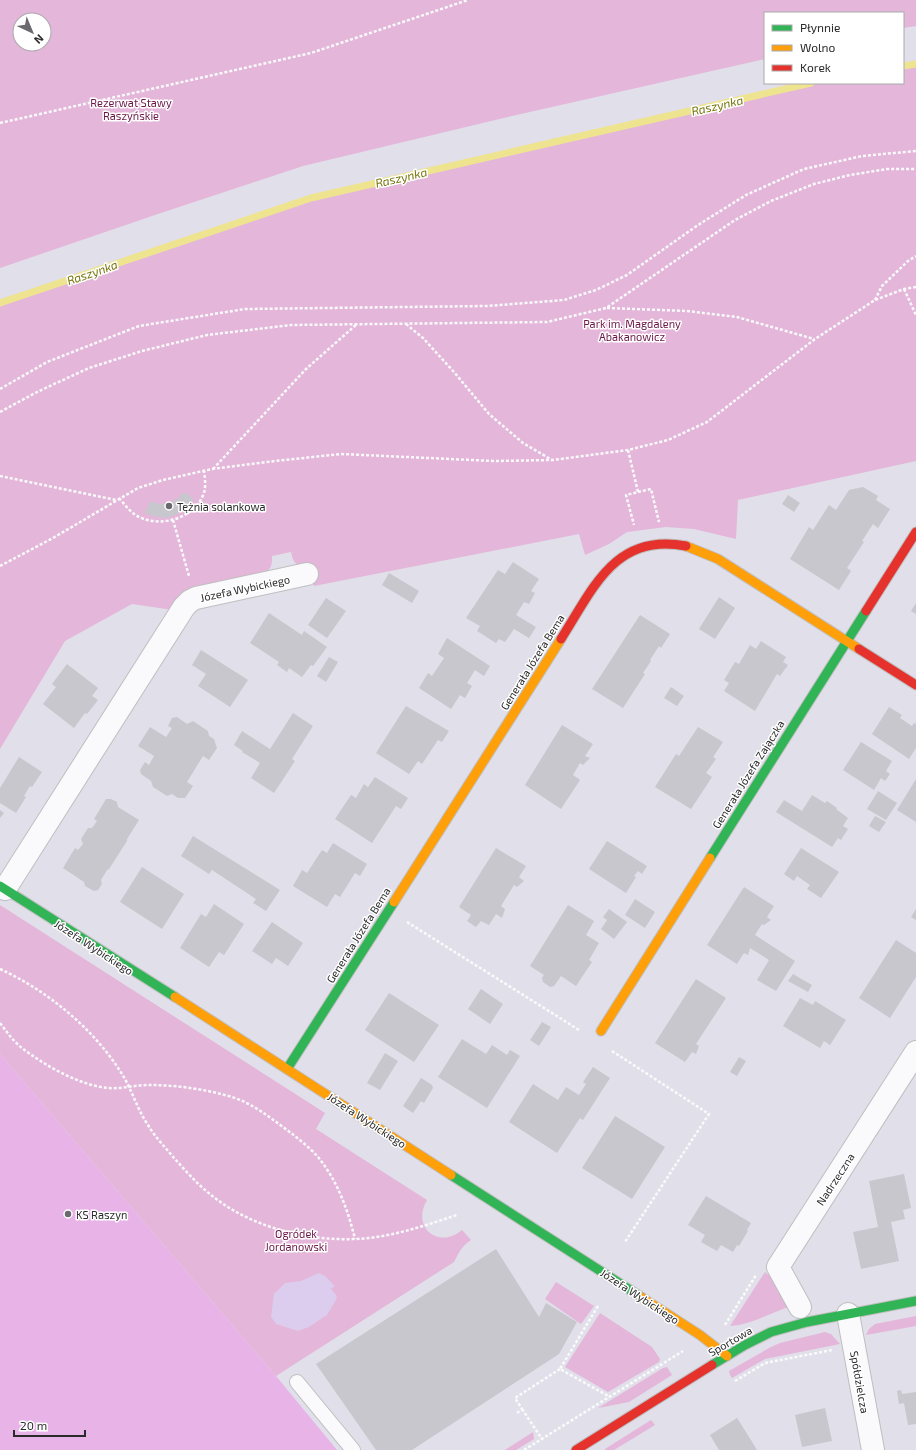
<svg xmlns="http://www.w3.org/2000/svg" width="916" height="1450" viewBox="0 0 916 1450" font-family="'Exo 2',sans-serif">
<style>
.green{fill:#e4b6da;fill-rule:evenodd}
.sand{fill:#dcccee}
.pitch{fill:#e8b4e8}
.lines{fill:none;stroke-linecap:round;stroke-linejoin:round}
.stream{stroke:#eee490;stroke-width:7}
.building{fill:#c8c7cd}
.lane-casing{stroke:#bfbfc0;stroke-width:16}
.street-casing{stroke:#bfbfc0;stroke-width:24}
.fast-casing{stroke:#bfbfc0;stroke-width:11}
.slow-casing{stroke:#bfbfc0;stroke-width:11}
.jam-casing{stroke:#bfbfc0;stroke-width:11}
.path{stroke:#fafafc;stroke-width:2.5;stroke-dasharray:3 2;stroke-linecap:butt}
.lane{stroke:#fafafc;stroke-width:14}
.street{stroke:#fafafc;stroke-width:22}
.fast{stroke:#30b455;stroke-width:9}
.slow{stroke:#ff9f0a;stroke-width:9}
.jam{stroke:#e5322d;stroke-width:9}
.poi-dot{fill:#6a696d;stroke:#fff;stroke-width:1.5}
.labels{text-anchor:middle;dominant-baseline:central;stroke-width:3;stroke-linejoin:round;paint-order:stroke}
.park-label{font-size:11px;fill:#6a1746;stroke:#fff}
.poi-label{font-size:11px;fill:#2a2a2a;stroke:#fff;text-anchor:start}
.street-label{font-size:11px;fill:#2a2a2a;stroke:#fff}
.water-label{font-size:12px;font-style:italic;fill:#75740b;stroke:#fff}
</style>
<rect width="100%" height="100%" fill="#e1dfe9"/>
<g class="green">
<path d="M0,0H916V26L903,28V13H765V59L512,116L303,166L155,215L0,268ZM20,20H44V44H20Z"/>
<path d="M916,64V461L738,500L736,539L694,529L666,527L627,532L609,544L585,555L579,534L314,586L308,565C297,567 293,563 291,552L272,556C272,564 272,568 265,573L173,610L132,604L65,641L0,749V303L302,201L811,83H903V66Z"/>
<path d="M0,905L325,1113L316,1129L427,1200C411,1227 438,1250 462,1230L471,1240C462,1246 459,1252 454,1262L276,1376L0,1054Z"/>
<path d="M765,1272L773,1279L792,1306C771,1312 752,1325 730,1326Z"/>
<polygon points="556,1282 594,1306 581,1324 545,1299"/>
<polygon points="600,1313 652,1347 660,1359 659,1362 608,1392 565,1367"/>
<polygon points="916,1316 916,1326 866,1335 869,1329 875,1324"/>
<polygon points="825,1332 831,1334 840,1344 765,1359 732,1378 730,1375 729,1371 769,1348 780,1343"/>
<polygon points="667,1367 672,1375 629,1402 598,1408 663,1368"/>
<polygon points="651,1420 655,1425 614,1450 605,1450 605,1449"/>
<polygon points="533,1432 534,1439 516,1450 505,1450"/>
</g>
<polygon class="sand" points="319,1273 325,1276 335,1286 331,1289 337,1296 336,1300 327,1315 309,1327 298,1331 276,1324 271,1317 274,1294 285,1283 301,1281"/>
<polygon class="pitch" points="0,1054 276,1376 337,1450 0,1450"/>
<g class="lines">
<g class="stream">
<polyline points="903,66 916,64"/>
<polyline points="0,303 311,198 811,83"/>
</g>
</g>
<g class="building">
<polygon points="863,487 878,496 876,500 890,509 878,528 873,524 862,541 864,542 847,568 851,571 839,590 790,559 809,527 813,530 829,505 836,510 849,490"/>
<polygon points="184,492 194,499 188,507 177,514 166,518 153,516 145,513 150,501 154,503 166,504 177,499"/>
<polygon points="788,495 800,503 794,512 782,504"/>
<polygon points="513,562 539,579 531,591 535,593 529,604 524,602 516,615 536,627 529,638 514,629 505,642 499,639 496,643 477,631 480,626 466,618 498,570 505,574"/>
<polygon points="389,573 419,591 412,603 382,585"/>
<polygon points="719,597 735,608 715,639 699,629"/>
<polygon points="326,598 346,611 327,638 308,625"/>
<polygon points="916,603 916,614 911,611"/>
<polygon points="269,613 302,635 304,631 327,647 313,666 311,665 302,677 289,668 287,672 277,665 279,662 250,643"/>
<polygon points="640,615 670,634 661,648 659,646 650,660 651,661 643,673 645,674 623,708 592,689"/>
<polygon points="447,638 490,666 484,676 475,670 467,683 472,686 465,698 460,695 451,709 419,688 428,673 432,676 444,658 438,654"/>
<polygon points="761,641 786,657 783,662 788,665 780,676 777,674 755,711 724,691 729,683 724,680 735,662 739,664 750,645 756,649"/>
<polygon points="201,650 248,680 230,707 198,686 206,674 192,665"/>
<polygon points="329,657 338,662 326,682 317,676"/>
<polygon points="67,664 98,688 92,696 98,700 87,714 85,713 74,728 43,704 56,687 52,684"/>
<polygon points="671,687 684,696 677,706 664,698"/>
<polygon points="406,706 449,731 442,742 438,740 422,764 418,761 409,774 376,753"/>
<polygon points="889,707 902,715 900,718 912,726 914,723 916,724 916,748 909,759 872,734"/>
<polygon points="293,713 313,726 292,759 295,761 274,793 251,778 260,763 242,752 243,751 234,745 242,731 270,749"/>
<polygon points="177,717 187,724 193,721 208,731 209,736 214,739 217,748 209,760 203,756 187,782 193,786 185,798 178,798 172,794 167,796 153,787 151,781 141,774 140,770 145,762 149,765 154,756 138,746 150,727 166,737 172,728 168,726 172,718"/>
<polygon points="562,725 593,744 585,756 590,758 583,765 580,763 573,775 580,780 561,809 525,785"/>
<polygon points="698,727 723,742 713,757 716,759 706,773 712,777 691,809 655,787 676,754 679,756"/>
<polygon points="861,742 892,761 886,771 890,774 885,781 881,778 874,790 843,770"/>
<polygon points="19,757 42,772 32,787 30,786 24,796 26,797 16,813 0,803 0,788"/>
<polygon points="375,777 408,798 401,809 396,806 372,843 335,819 351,795 356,798 364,784 368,787"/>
<polygon points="916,779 916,822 897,810"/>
<polygon points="878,791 897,803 886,820 867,809"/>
<polygon points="812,795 825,803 827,801 837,808 836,809 848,818 843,826 848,829 841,840 838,838 832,847 776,812 784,800 802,811"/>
<polygon points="106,799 111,799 117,802 118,807 139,820 127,839 127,841 109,869 107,870 101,880 102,884 98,890 94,891 85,886 84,882 63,868 75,848 78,850 83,844 81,839 88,828 92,828 97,821 94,819"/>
<polygon points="0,810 4,813 0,818"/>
<polygon points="875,816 886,822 879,832 869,826"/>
<polygon points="193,836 280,890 266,911 253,903 256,899 212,870 209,874 181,856"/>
<polygon points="607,841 647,866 642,874 638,871 634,876 636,877 626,893 589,869"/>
<polygon points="333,843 367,864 360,876 355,873 340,897 335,894 327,907 293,886 302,870 307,873 322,850 327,853"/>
<polygon points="496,848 526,866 519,877 524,881 517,887 514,885 501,906 505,909 502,918 496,914 489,925 481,921 476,927 467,921 471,915 459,907"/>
<polygon points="801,848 839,872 821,898 807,889 810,885 797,876 794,881 784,874"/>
<polygon points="142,867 184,894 162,929 120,902"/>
<polygon points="744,887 774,906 767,917 771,920 764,925 762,924 755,935 795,961 776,991 757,980 769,960 750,948 748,955 744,953 737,964 707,945"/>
<polygon points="635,899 655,912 645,928 625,915"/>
<polygon points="214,904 244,924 224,955 219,952 209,967 180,948 201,914 206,917"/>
<polygon points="568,905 594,921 586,935 599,943 589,960 592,962 576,986 561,976 554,986 550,987 543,982 542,978 544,975 530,966"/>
<polygon points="609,909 627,922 614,939 601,929 607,920 603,917"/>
<polygon points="916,909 916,920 911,917"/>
<polygon points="272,922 303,943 288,966 276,958 272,964 252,951"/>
<polygon points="896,940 916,953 916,977 890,1018 859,998"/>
<polygon points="793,974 812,985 808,992 788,981"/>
<polygon points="696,979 726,998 696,1044 699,1046 696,1054 692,1052 685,1062 655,1043"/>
<polygon points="481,989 503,1004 490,1024 468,1009"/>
<polygon points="389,993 439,1025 414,1062 365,1030"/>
<polygon points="800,998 813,1005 815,1001 846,1020 830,1045 824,1041 820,1048 783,1026"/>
<polygon points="542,1022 551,1027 539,1046 530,1040"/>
<polygon points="462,1039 486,1054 492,1045 507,1055 510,1050 520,1056 487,1108 438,1077"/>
<polygon points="385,1053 398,1061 380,1090 367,1083"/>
<polygon points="739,1057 746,1061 737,1076 730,1072"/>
<polygon points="593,1067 610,1078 583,1120 580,1118 557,1153 509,1122 533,1084 558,1100 566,1087 579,1095 586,1084 583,1082"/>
<polygon points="421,1078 432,1085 433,1088 424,1103 421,1101 413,1113 403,1106"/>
<polygon points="615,1116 665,1147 632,1199 582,1168"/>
<polygon points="904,1174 911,1208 903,1210 905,1219 891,1222 899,1261 861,1269 853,1232 878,1227 869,1181"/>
<polygon points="706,1196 751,1223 747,1230 748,1231 739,1246 737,1245 733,1252 721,1245 717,1251 701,1242 705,1235 688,1225"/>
<polygon points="496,1249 539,1317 546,1303 577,1322 559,1354 412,1450 376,1450 316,1364"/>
<polygon points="901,1390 902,1394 916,1392 916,1424 908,1425 904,1403 899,1404 897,1391"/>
<polygon points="825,1408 832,1441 802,1447 795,1415"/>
<polygon points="737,1418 751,1440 757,1450 719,1450 710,1435"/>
</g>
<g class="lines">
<defs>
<polyline id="lane" points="297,1382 353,1450"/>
<g id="street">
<polyline points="5,889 184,607 190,601 196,598 307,574"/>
<polyline points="800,1307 778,1267 916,1052"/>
<polyline points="848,1314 873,1450"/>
</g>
<g id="fast">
<polyline points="710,858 866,611"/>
<polyline points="0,886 175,997"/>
<polyline points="287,1069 394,902"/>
<polyline points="451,1175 641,1297"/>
<polyline points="712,1365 745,1345 771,1332 807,1322 916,1301"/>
</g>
<g id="slow">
<polyline points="686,546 718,559 859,649"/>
<polyline points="394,902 561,639"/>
<polyline points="175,997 451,1175"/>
<polyline points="601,1031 710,858"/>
<polyline points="641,1297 700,1335 727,1356"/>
</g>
<g id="jam">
<polyline points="866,611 916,532"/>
<path d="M561,639C593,589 615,532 686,546"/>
<polyline points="859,649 916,685"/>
<polyline points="576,1450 712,1365"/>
</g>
</defs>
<use href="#lane" class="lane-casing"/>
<use href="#street" class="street-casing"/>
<use href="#fast" class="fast-casing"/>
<use href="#slow" class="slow-casing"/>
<use href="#jam" class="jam-casing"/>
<g class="path">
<polyline points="0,123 311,53 468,0"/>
<polyline points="904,289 916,315"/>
<polyline points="875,300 882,286 908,261 916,256"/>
<polyline points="607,308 687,311 737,317 814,339"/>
<polyline points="406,324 423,338 454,372 489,414 523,443 552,460"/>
<polyline points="0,389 47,362 139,326 245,309 487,306 564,300 596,290 627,275 698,225 746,195 804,169 862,156 916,151"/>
<polyline points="0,412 37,392 89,368 142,351 207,335 291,325 547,322 606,308 735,220 771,201 814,184 850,175 887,169 916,169"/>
<polyline points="628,450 638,492 626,495 634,525"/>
<polyline points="213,469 306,369 357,324"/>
<polyline points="0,476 116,500"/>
<polyline points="638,492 651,489 659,522"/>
<path d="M119,498C125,505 131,513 139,517C162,528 195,518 204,493C206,486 205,478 204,471"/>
<polyline points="173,520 189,576"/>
<polyline points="0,566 53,538 138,488 163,480 212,469 275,461 341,454 494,461 553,460 628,450 668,440 707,422 815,339 875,300 904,289 916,287"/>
<polyline points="407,922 579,1030"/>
<path d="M0,969C48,991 94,1029 122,1074C132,1090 137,1109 148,1125C155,1137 165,1147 174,1158C185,1170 197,1184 210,1194C248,1226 305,1241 354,1239C390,1238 423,1226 457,1215"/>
<path d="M0,1023C7,1032 13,1041 22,1048C44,1065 80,1086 109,1088C122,1089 135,1085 148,1085C176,1085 205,1089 232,1097C254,1104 272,1119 291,1133C300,1140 310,1148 318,1157C337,1180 348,1210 355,1239"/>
<polyline points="612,1051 709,1114 625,1242"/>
<polyline points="598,1306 560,1369 610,1397"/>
<polyline points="725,1325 756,1275"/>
<polyline points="735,1381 765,1363 832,1350"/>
<polyline points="522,1409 542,1439"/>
<polyline points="517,1413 522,1409 515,1398 560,1369"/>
<polyline points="524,1450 683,1351"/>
</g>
<use href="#lane" class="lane"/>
<use href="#street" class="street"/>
<use href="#fast" class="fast"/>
<use href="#slow" class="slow"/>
<use href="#jam" class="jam"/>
</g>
<g class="poi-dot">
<circle cx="169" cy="506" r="4"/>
<circle cx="68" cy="1214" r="4"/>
</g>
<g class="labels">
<g class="park-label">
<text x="131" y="102">Rezerwat Stawy<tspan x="131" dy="13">Raszyńskie</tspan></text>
<text x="632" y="323">Park im. Magdaleny<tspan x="632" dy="13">Abakanowicz</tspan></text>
<text x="296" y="1233">Ogródek<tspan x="296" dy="13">Jordanowski</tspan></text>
</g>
<g class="poi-label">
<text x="177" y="506">Tężnia solankowa</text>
<text x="76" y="1214">KS Raszyn</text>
</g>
<g class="street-label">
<text transform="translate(245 588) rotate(-12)">Józefa Wybickiego</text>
<text transform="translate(532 662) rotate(-58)">Generała Józefa Bema</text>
<text transform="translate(748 774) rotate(-58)">Generała Józefa Zajączka</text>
<text transform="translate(358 935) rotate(-58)">Generała Józefa Bema</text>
<text transform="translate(94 947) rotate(33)">Józefa Wybickiego</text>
<text transform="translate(367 1120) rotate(33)">Józefa Wybickiego</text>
<text transform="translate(835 1179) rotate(-57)">Nadrzeczna</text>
<text transform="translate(640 1296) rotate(33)">Józefa Wybickiego</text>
<text transform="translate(730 1341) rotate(-30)">Sportowa</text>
<text transform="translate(860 1382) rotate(80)">Spółdzielcza</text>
</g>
<g class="water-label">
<text transform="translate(717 105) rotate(-13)">Raszynka</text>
<text transform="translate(401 177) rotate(-13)">Raszynka</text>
<text transform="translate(92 272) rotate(-19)">Raszynka</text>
</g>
</g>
<rect x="764" y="12" width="140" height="72" fill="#ffffff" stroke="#aaaaaa"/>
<rect x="772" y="25" width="20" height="6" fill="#30b455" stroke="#aaaaaa"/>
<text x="800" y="32" font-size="12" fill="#2a2a2a">Płynnie</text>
<rect x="772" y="45" width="20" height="6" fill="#ff9f0a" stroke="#aaaaaa"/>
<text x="800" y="52" font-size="12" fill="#2a2a2a">Wolno</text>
<rect x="772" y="65" width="20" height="6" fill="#e5322d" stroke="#aaaaaa"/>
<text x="800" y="72" font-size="12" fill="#2a2a2a">Korek</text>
<g transform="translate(32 32) rotate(136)"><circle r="19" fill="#ffffff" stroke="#aaaaaa"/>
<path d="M0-3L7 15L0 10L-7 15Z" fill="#6a696d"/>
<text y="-6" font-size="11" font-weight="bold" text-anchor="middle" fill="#2a2a2a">N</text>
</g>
<path d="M14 1430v6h71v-6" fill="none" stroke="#2a2a2a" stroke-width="2"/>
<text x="20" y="1430" font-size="12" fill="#2a2a2a" stroke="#ffffff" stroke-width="3" paint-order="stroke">20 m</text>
</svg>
